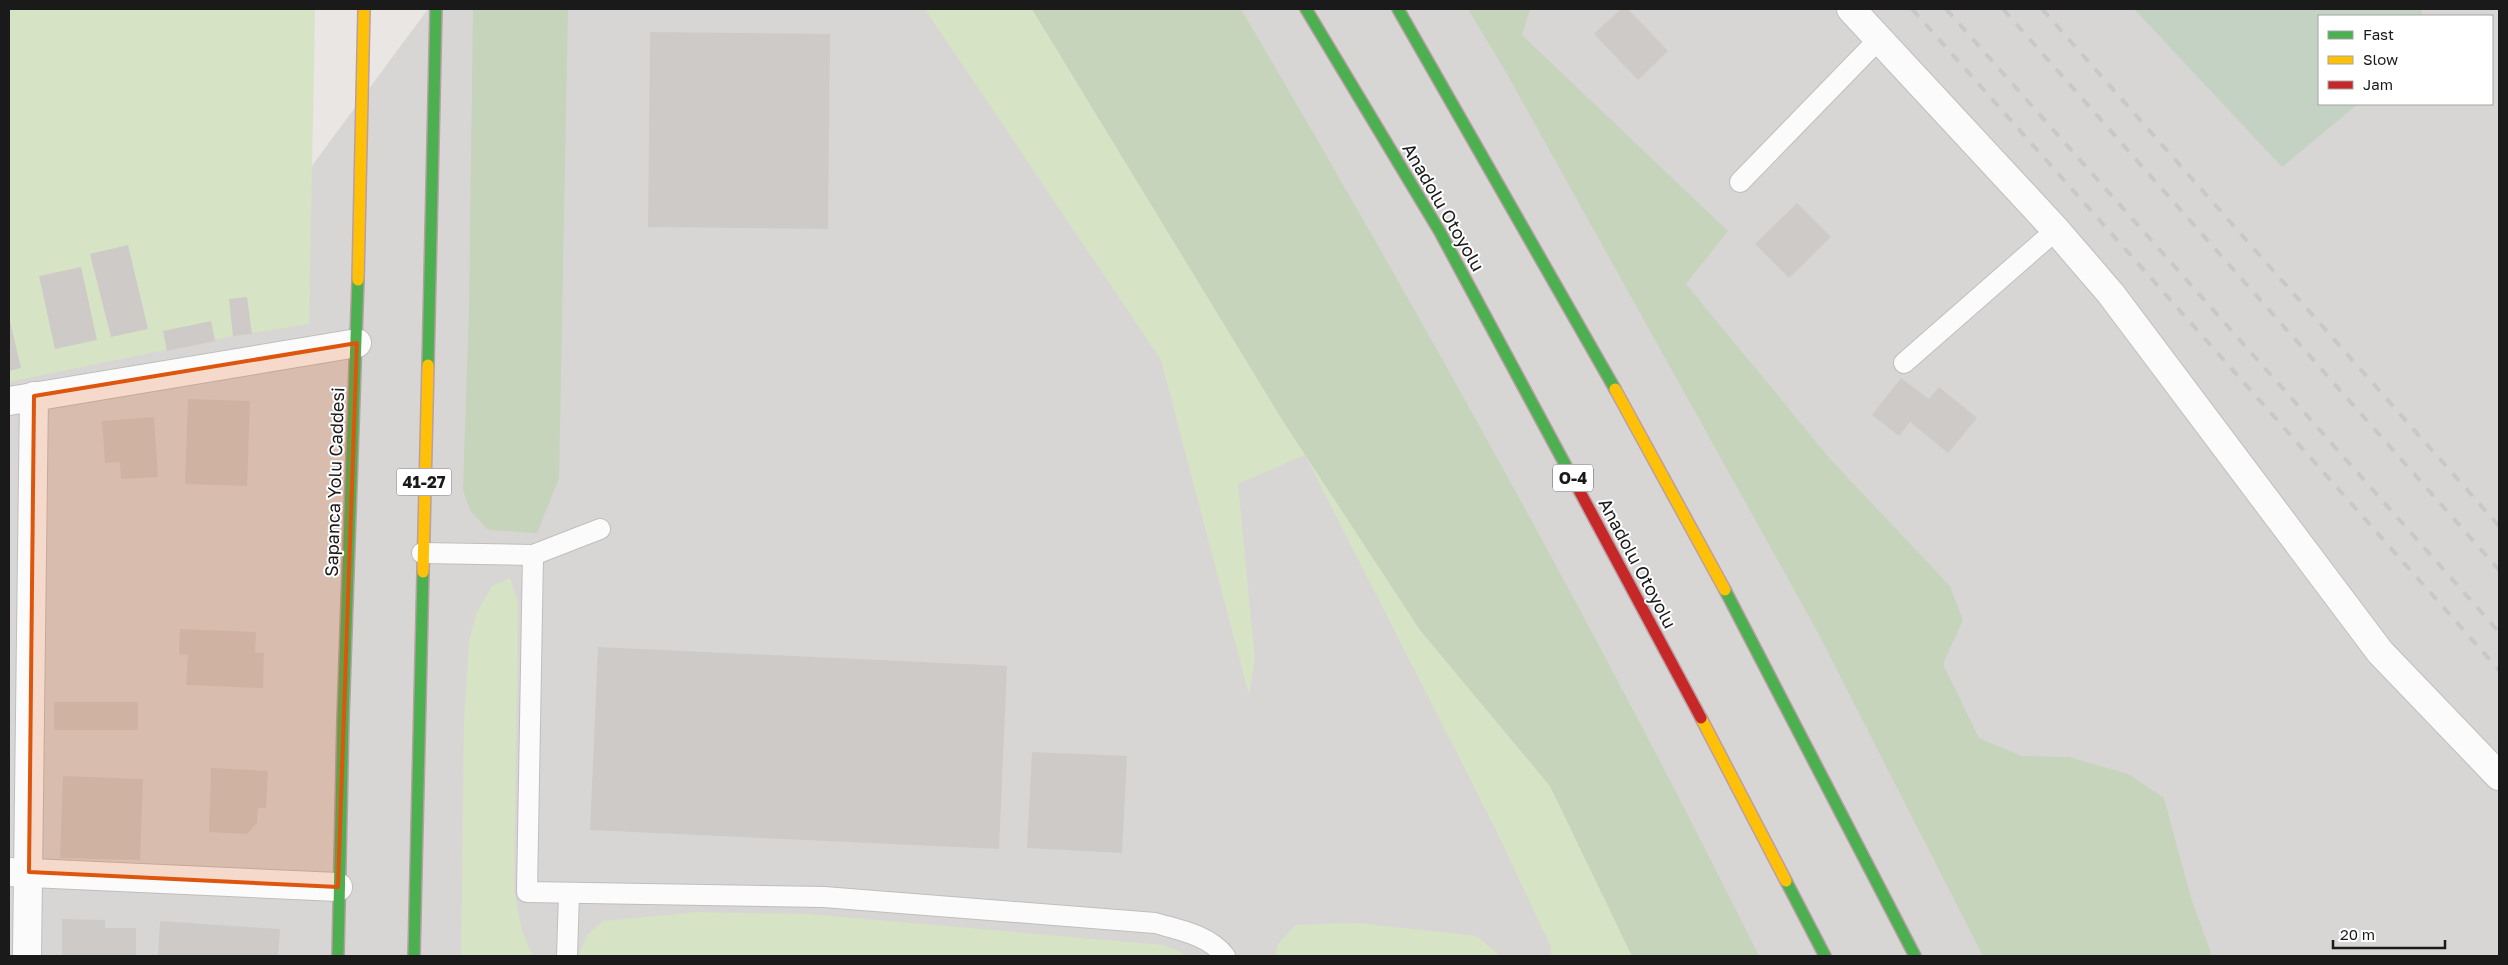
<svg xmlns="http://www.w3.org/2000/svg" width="2508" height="965" viewBox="0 0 2508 965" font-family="'Golos Text',sans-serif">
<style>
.residential{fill:#d8d6d5;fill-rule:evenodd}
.grass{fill:#d6e3c4}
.forest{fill:#c5d4bb}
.cemetery{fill:#c4d2c3}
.building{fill:#cecac8}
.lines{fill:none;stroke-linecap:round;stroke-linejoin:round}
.lane-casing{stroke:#c0bebd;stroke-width:22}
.street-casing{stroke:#c0bebd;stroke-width:30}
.fast-casing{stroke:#ba9ea6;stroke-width:14}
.slow-casing{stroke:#ba9ea6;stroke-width:14}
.jam-casing{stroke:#ba9ea6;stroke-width:14}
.lane{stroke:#fcfbfb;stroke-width:20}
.street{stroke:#fcfbfb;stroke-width:28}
.fast{stroke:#4caf50;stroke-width:11}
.slow{stroke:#ffc107;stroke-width:11}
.jam{stroke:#c62828;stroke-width:11}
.rail{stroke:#c9c8c8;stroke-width:4;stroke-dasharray:10 10;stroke-linecap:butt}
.marked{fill:#de560d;fill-opacity:0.2;stroke:#de560d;stroke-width:4;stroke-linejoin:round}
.labels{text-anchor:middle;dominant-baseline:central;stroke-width:4;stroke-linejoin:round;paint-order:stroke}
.shield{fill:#fff;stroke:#5f5f5f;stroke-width:1}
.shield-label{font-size:16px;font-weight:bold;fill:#1a1a1a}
.street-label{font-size:18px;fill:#1a1a1a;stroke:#fff}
</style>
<rect width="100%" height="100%" fill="#e9e6e3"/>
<path class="residential" d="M428,9H2499V956H9V246L291,194ZM2319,16H2492V104H2319Z"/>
<g class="grass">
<polygon points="9,9 315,9 309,324 233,336 9,382"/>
<polygon points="925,9 1032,9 1283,421 1420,630 1550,786 1632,956 1551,956 1551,947 1496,830 1305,455 1238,484 1255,660 1249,695 1161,360"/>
<polygon points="510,578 518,602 514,890 522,931 533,956 461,956 464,720 469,641 476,614 492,586"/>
<polygon points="698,912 807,914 1164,945 1189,956 578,956 587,935 603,921"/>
<polygon points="1357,923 1477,936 1500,956 1276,956 1277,945 1295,925"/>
</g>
<g class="forest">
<polygon points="473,9 568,9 559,478 537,533 488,530 470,510 463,490 469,307"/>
<path d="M1032,9H1241C1423,319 1599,634 1759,956H1632L1550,786L1420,630L1283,421Z"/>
<polygon points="1468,9 1530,9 1522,35 1728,231 1686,284 1831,460 1950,586 1963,620 1943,664 1979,738 2022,756 2069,757 2128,774 2164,798 2191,898 2212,956 1983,956 1817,631 1507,74"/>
</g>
<polygon class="cemetery" points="2134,9 2421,9 2423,16 2319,16 2319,104 2358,104 2282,167"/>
<g class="building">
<polygon points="1621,9 1628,9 1668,51 1638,80 1594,34"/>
<polygon points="650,32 830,34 828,229 648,227"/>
<polygon points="1797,203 1831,237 1789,278 1755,244"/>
<polygon points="128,245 148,329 111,337 90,254"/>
<polygon points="81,267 97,340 55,349 39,276"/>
<polygon points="247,297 252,334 233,336 229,299"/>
<polygon points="9,317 21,368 9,371"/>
<polygon points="211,321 215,341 167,351 163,331"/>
<polygon points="1901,378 1929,399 1939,387 1977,418 1948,453 1910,422 1899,436 1872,415"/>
<polygon points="188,399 250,401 247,486 185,484"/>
<polygon points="154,417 158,477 121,479 120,462 105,463 102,421"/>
<polygon points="180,629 256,632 255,653 264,653 263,688 186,685 188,655 179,654"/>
<polygon points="598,647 1007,666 999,849 590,830"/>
<rect x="54" y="702" width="84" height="28"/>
<polygon points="1032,752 1127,756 1122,853 1027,848"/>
<polygon points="211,768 268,771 266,808 258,808 257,823 247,834 209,832"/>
<polygon points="63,776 143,779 140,860 60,858"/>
<polygon points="62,919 105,920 105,928 136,928 136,956 62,956"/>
<polygon points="160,921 280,929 278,956 158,956"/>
</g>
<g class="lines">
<defs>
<g id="lane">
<polyline points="1740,182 1878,40"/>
<polyline points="1904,363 2056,230"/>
<polyline points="422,553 533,555 600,529"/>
<path d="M533,555L527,892L824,897L1155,923C1179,930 1209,935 1225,956"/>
<polyline points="567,956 569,894"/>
</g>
<g id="street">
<polyline points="1851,9 2056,230 2111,294 2380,652 2499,776"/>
<polyline points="9,401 357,343"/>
<polyline points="9,872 338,887"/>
<polyline points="27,956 34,396"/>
</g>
<g id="fast">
<polyline points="1306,9 1440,232 1580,492"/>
<polyline points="1398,9 1615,389"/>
<polyline points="428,365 436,9"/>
<polyline points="1725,590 1915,956"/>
<polyline points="1786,881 1825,956"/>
<polyline points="338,956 343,719 358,280"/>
<polyline points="414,956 423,572"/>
</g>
<g id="slow">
<polyline points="358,280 364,9"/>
<polyline points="1615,389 1725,590"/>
<polyline points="423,572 428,365"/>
<polyline points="1701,718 1786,881"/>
</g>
<polyline id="jam" points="1580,492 1701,718"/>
</defs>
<use href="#lane" class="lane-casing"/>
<use href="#street" class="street-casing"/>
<use href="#fast" class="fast-casing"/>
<use href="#slow" class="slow-casing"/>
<use href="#jam" class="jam-casing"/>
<use href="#lane" class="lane"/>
<use href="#street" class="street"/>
<use href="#fast" class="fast"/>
<use href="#slow" class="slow"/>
<use href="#jam" class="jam"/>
<g class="rail">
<polyline points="1912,9 2499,670"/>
<polyline points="1946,9 2499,632"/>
<polyline points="2003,9 2499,570"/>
<polyline points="2042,9 2499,526"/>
</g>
</g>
<path class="marked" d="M357,343L338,887L29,872L34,396Z"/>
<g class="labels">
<g class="shield">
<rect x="1553" y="464.5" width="40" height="27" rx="4"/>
<rect x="396.5" y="468.5" width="55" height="27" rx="4"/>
</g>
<g class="shield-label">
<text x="1573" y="478">O-4</text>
<text x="424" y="482">41-27</text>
</g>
<g class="street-label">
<text transform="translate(1444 207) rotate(60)">Anadolu Otoyolu</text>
<text transform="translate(334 482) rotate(-88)">Sapanca Yolu Caddesi</text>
<text transform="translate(1638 563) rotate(62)">Anadolu Otoyolu</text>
</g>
</g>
<rect width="2508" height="965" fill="none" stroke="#1a1a1a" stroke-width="20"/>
<rect x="2318" y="15" width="175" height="90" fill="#ffffff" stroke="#a3a3a3"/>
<rect x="2328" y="31" width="25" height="8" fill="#4caf50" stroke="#a3a3a3"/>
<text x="2363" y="40" font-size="15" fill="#1a1a1a">Fast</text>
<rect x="2328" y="56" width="25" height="8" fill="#ffc107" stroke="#a3a3a3"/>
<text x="2363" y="65" font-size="15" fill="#1a1a1a">Slow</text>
<rect x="2328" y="81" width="25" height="8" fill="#c62828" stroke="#a3a3a3"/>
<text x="2363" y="90" font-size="15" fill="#1a1a1a">Jam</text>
<path d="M2333 940v8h112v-8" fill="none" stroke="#1a1a1a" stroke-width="2.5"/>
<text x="2340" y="940" font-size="15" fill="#1a1a1a" stroke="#ffffff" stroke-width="4" paint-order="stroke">20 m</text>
</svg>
